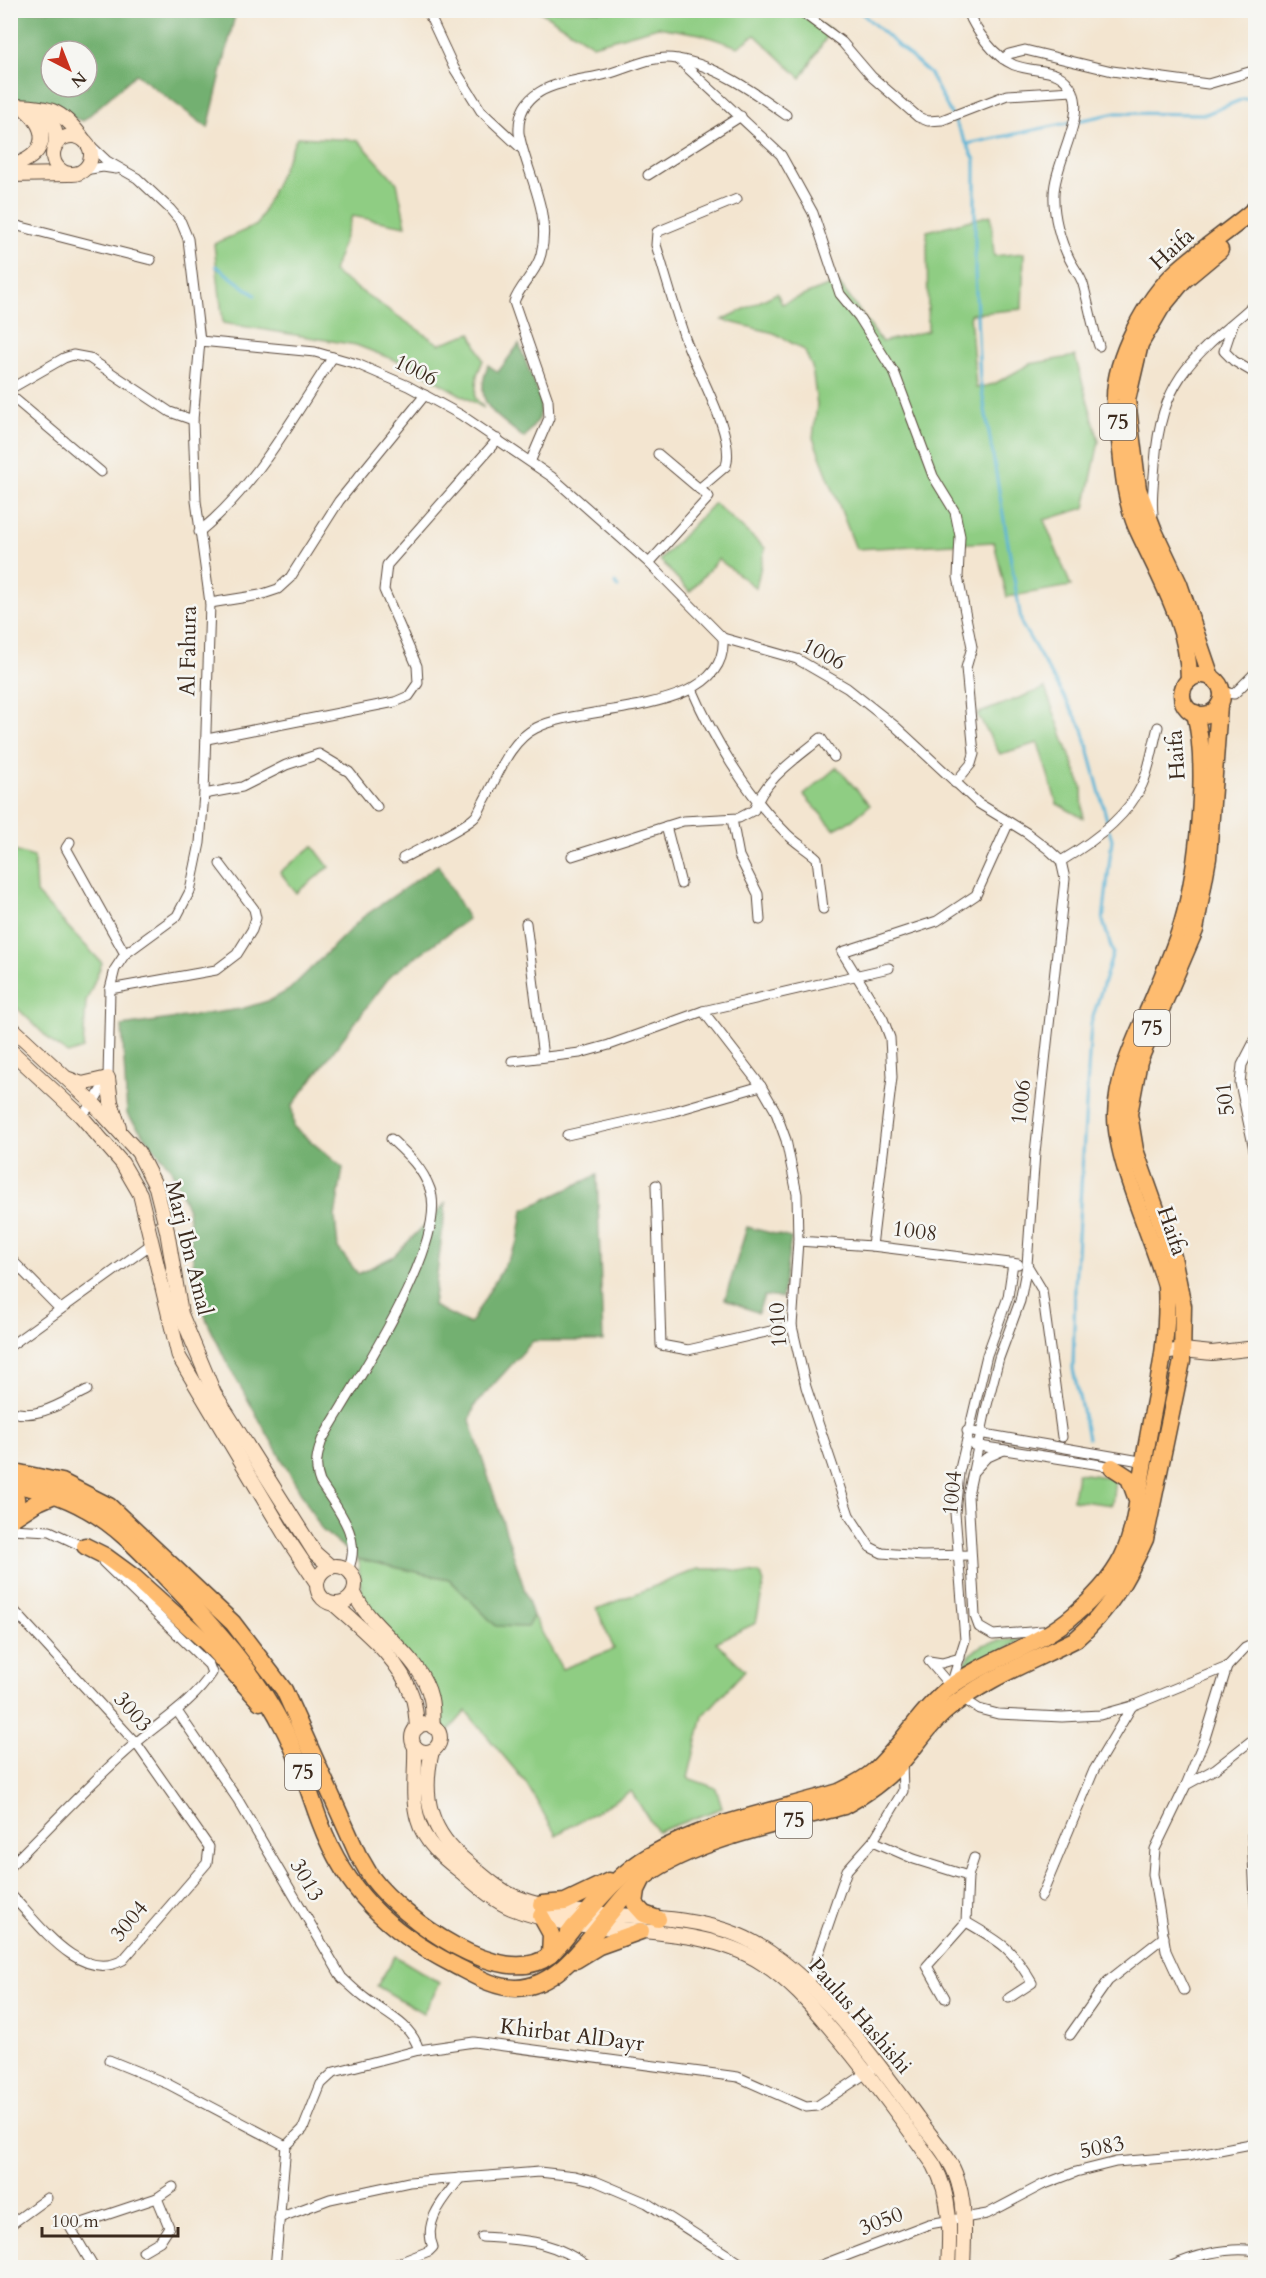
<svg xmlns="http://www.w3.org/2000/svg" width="1266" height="2278" viewBox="0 0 1266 2278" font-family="Cardo,serif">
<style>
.green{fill:#8fcd83;stroke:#657c50;stroke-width:1.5}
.forest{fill:#73b071;stroke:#576d48;stroke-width:1.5;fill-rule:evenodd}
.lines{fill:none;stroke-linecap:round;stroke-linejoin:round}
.stream{stroke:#58b4d6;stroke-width:3}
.street-casing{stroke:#574639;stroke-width:11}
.secondary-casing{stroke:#574639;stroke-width:16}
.highway-casing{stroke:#574639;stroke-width:19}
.street{stroke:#fff;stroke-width:9}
.secondary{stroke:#ffe4c6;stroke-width:14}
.highway{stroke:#febc70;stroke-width:16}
.labels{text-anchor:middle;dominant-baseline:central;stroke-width:5;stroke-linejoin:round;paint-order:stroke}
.shield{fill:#f6f6f2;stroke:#73675e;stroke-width:1.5}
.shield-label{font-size:21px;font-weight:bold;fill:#3b2a1e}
.street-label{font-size:22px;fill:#3b2a1e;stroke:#f6f6f2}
</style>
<rect width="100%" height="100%" fill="#f6f6f2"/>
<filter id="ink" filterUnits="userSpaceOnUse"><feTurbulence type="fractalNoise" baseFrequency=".0167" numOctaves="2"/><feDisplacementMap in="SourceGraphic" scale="12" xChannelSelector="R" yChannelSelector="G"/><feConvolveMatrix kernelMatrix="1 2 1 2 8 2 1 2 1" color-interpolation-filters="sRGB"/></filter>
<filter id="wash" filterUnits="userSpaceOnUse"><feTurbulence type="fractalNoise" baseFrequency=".008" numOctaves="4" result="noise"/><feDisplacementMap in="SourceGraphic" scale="24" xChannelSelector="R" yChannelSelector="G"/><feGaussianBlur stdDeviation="1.35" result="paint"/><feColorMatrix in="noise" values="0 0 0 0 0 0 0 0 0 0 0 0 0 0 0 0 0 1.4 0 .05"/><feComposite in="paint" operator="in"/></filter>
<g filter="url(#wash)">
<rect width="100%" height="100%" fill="#f3e5d0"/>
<g class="green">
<polygon points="539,11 795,11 831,30 801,78 755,35 738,47 700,34 658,27 593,45"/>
<polygon points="297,137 358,140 397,183 406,226 352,216 333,272 439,344 471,333 483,360 477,375 475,398 484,408 410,366 356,345 223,323 214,244 257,225"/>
<polygon points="991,215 994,256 1024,253 1022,309 970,314 976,388 994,384 1030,364 1075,356 1099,441 1085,508 1044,520 1071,586 1007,597 994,542 856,549 813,438 817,405 812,367 804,350 774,333 722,320 777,293 782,304 838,282 882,342 928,331 927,231"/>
<polygon points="714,503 765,548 756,588 718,559 690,592 660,560"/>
<polygon points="1045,688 1082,788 1083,818 1057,804 1038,743 1000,754 977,714"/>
<polygon points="837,767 870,805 852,820 834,829 804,795"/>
<polygon points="313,846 329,867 296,893 280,872"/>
<polygon points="11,850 34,857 36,893 102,963 86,1002 83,1049 68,1054 54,1044 11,1002"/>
<polygon points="1077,1473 1115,1478 1112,1505 1073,1500"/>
<polygon points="358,1559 449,1579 496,1626 527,1627 533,1616 562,1669 614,1649 597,1609 698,1569 727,1569 761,1574 764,1583 756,1623 716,1642 745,1670 703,1716 688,1778 716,1788 722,1808 657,1832 631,1791 556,1835 526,1783 466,1711 445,1735 434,1724 431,1692 362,1598"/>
<path d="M1024,1639L961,1673C972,1640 994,1641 1024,1639Z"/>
<polygon points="395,1956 440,1983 423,2013 377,1986"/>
</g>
<g class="forest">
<path d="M10,11H236L208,128L136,74L83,121L11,100ZM51,51H87V87H51Z"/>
<path d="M519,344L541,401L539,419L524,438C496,414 472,406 488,365L498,372Z"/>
<polygon points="438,865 468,919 391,975 292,1106 294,1127 343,1168 335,1217 338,1248 358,1274 394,1256 446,1203 433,1306 470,1324 518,1242 523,1210 597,1175 603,1341 533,1341 475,1405 470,1420 533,1616 527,1627 496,1626 449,1579 358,1559 322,1530 227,1363 206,1319 194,1269 188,1210 171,1169 127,1114 122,1026 241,1009 271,1000 289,990 363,917"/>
<polygon points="747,1227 791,1238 782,1298 764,1296 758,1313 725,1299"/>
</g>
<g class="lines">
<g class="stream">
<polyline points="858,10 930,74 975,160 975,272 980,380 1022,625 1083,729 1108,824"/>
<polyline points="967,144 1116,113 1206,114 1243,99 1256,99"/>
<polyline points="216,266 255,295"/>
<polyline points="615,583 618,587"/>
<polyline points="1088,1438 1073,1369 1075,1285 1091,1023 1113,953 1103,921 1112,839 1109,830"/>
</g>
</g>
</g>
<g filter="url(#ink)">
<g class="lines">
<defs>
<g id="street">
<polyline points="427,10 454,68 481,111 522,149"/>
<polyline points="799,10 842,42 872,77 918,117 928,121 942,120 1007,95 1073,91"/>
<path d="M967,10C976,31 993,56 1014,65C1037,74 1061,65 1073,92C1085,118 1054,165 1054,194C1053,215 1060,241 1070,260C1074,268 1080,275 1083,284C1089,305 1092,326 1099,346"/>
<polyline points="678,59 781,155 813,213 840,294 859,317 895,374 933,476 955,512 960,536 958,577 972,647 966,668 974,754 971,764 955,783"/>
<polyline points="1003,59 1009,54 1025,50 1112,71 1208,84 1256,70"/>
<polyline points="84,170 103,167 116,169"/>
<polyline points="648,175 741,116"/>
<polyline points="10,224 151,260"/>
<polyline points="1233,324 1224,351 1234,361 1256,374"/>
<polyline points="200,341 315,352 357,364 408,386 461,415 552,477 649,563 723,638 797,659 847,688 895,726 978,803 1027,833 1048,849 1061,861 1065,879 1035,1153 1027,1265 1020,1301 999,1358 986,1409 968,1495 975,1616 979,1627 993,1635 1042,1631"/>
<polyline points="10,389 64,358 73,355 89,358 170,412 193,420"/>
<polyline points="10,395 101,472"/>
<path d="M531,460L549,418L548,400L514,302C520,285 537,272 541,254C552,212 526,173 519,133C516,82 571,83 607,74C630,68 653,54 677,59C716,65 754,92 786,115"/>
<path d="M699,489L726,466C736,437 697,371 686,341C675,310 666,277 656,245L657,232L737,199"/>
<path d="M1153,514C1151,497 1154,480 1155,463C1161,378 1194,356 1256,303"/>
<path d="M199,532C257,485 292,418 333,357"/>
<polyline points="649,563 709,497 658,454"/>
<polyline points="210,603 260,595 278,589 290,578 339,501 425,395"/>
<path d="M692,689C713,738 746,793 785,832C794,842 807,849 817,858L823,909"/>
<polyline points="1222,692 1234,694 1256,672"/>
<polyline points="207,739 395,702 409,696 418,683 417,666 384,590 387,565 498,439"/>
<polyline points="204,794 242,787 286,765 319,754 349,772 377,807"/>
<polyline points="732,819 739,856 758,894 760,920"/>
<polyline points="666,826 681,884"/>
<polyline points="70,842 66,848 125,954"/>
<path d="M572,856L683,821L739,818L754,810C765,778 796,759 821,738L834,757"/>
<path d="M403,858C418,850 466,827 475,817C479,813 481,806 484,801C498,776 509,741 536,728C584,703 729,716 723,638"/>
<path d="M1061,861C1090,844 1127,817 1142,785C1150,768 1153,745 1158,727"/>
<polyline points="526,923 543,1057"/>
<polyline points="110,989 216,970 237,954 252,930 256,918 254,909 220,864"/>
<polyline points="703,1011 761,1086 775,1110 786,1140 797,1194 798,1241 792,1326 806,1387 849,1515 870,1547 882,1553 922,1556 971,1555"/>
<polyline points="1256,1038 1242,1065 1240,1083 1256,1159"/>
<polyline points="512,1061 580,1053 609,1045 703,1011 889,968"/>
<polyline points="81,1116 93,1103 108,1078 110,989 115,969 125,954 177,916 190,891 200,843 204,794 210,603 196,501 193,420 200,341 188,239 181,222 170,209 137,178 107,161 88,143"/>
<polyline points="567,1135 671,1112 761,1086"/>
<polyline points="656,1185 661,1345 688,1350 792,1326"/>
<polyline points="798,1241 872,1246 1018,1264"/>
<polyline points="872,1246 892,1077 890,1038 883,1019 842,952 937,921 976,895 1009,822"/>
<polyline points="10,1258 60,1309"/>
<polyline points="1027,1265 1042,1290 1062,1437"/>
<polyline points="10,1346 150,1245"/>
<path d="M10,1411C37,1421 63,1402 87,1390"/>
<polyline points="967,1431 1146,1462"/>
<polyline points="973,1445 1114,1467"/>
<polyline points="974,1471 986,1458 1004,1450"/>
<polyline points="10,1529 50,1531 88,1549"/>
<path d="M348,1570C363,1537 337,1509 320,1482C314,1466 317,1455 322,1440C351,1389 450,1244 430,1189C422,1167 407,1154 391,1139"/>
<path d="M10,1606L136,1743L209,1847L207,1863L123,1960C79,1984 38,1922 10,1894"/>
<polyline points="929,1661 952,1688"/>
<polyline points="929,1661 942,1663 960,1658"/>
<polyline points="951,1685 965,1640 955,1513 959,1473 987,1355 1008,1297 1013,1263"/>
<polyline points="962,1698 979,1709 998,1714 1062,1717 1100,1715 1132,1706 1227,1667 1245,1648 1256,1643"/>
<path d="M177,1711L238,1800L342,1978C350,1985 358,1993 366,1999C388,2015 411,2024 419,2050"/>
<polyline points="1186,1785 1205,1738 1227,1667"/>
<polyline points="1256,1828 1252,1835 1256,1921"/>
<polyline points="873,1841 914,1859 968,1876"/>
<path d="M10,1866C52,1825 92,1780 137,1742C163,1720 193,1702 212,1673L209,1665L103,1562"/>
<polyline points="1041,1897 1094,1770 1132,1706"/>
<path d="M966,1922C1001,1942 1012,1948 1032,1983L1009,1998"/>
<polyline points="808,1984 847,1870 873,1841 903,1791 902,1762"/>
<polyline points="1184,1990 1166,1951 1153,1874 1155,1849 1186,1785 1215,1769 1256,1737"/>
<polyline points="945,1998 927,1966 966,1922 968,1876 974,1858"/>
<polyline points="1070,2035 1108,1981 1164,1937"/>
<polyline points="109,2060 168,2084 286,2146"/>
<polyline points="286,2146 303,2129 321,2084 334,2072 419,2050 474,2042 738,2077 806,2107 817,2106 871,2070"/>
<polyline points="279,2218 330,2199 409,2182 539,2172 575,2176 595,2181 647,2203 748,2268"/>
<polyline points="10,2225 47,2198"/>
<path d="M482,2237C526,2240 553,2240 590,2268"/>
<polyline points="143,2251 160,2241 169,2227 157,2198 173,2187"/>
<polyline points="94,2268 70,2227 157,2198"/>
<polyline points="275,2268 286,2146"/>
<path d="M386,2268L429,2251L433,2247C422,2221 446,2197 460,2178"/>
<polyline points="814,2268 929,2224 987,2214 1042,2185 1076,2172 1116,2162 1188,2156 1256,2143"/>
<path d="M1167,2268C1193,2256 1227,2246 1256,2251"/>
</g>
<g id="secondary">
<path d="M10,106C48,107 60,107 83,139"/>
<path d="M32,111C50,115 59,128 55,146"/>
<circle cx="72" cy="155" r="19"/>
<path d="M11,166C43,157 53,134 26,110"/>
<polyline points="10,175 68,174"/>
<polyline points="10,1026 93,1103 138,1152 156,1187 167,1231 181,1314 214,1393 315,1553 331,1567"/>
<polyline points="10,1050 81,1116 122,1163 140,1194 179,1357 285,1535 317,1583"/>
<polyline points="69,1079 82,1084 108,1078 111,1102 119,1127"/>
<polyline points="1163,1353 1183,1350 1212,1353 1256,1348"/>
<circle cx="336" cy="1585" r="19"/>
<path d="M354,1593C372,1632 421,1654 431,1699C433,1708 432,1718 433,1727"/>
<path d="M335,1605C364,1631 400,1659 412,1696C416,1706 416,1718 417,1728"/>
<circle cx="426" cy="1738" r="14"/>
<path d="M415,1747C416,1770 411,1798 418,1820C424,1842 443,1858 460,1871C476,1884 492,1900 511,1908C589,1940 692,1918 762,1963C789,1980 810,2004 830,2028C868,2072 901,2118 934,2165C952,2198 950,2231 948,2268"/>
<path d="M432,1751C421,1798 430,1833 468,1863C483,1875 498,1890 516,1897C586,1925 668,1906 738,1935C807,1963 874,2058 917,2117C929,2135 947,2153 955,2173C967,2203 964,2236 963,2268"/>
</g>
<g id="highway">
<circle cx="1202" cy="695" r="20"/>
<polyline points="1211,677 1179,584 1154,531 1138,489 1127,400 1140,344 1161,308 1184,280 1220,250"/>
<path d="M1189,680C1189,624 1158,575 1136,526C1125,499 1123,469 1120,441C1119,427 1116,413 1115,400C1114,358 1147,298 1177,271C1202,248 1231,230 1256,208"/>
<polyline points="1112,1467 1129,1478 1136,1497"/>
<path d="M10,1471L62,1482L109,1506L233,1623L284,1690L358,1855C363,1862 367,1871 372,1878C401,1917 503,1993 550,1955C559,1947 567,1936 574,1927C598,1901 618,1874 649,1856C706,1823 776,1811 839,1792C851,1786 864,1780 874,1771C902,1745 920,1711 950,1687C989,1658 1038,1647 1075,1614C1092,1600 1112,1578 1122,1558C1136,1530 1138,1492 1144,1461C1153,1403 1170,1345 1166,1286C1153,1238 1116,1163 1116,1116C1117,1071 1139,1033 1156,992C1165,970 1175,947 1182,924C1198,870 1209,767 1195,713"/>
<path d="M10,1484C37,1488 62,1495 86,1509C119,1527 145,1556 171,1583C214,1627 255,1672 283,1727C299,1757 308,1790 320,1822C346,1891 388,1931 452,1964C472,1974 493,1988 516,1988C569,1987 601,1915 637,1883C684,1841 783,1823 844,1806C868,1793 888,1779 905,1758C919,1742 931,1723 947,1710C984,1679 1033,1661 1076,1639C1108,1612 1128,1577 1145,1539L1182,1361L1183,1306L1173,1257L1135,1150L1129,1114L1139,1061L1195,930L1208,858L1219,705"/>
<polyline points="10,1492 16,1498 17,1511 10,1517"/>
<polyline points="10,1520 36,1503 59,1493"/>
<polyline points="85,1546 105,1556 135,1578 207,1643 260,1702"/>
<polyline points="642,1880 637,1890 635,1904 644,1914 658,1919"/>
<polyline points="542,1904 565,1902 609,1881"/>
<polyline points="541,1916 551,1934 550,1955"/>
<polyline points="576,1960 599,1946 641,1931"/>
</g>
</defs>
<use href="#street" class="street-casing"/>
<use href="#secondary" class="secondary-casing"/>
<use href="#highway" class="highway-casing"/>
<use href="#street" class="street"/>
<use href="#secondary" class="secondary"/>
<use href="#highway" class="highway"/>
</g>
</g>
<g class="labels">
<g class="shield">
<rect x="1100" y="404" width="36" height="36" rx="4.5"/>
<rect x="1134" y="1010" width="36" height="36" rx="4.5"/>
<rect x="285" y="1754" width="36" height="36" rx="4.5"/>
<rect x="776" y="1802" width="36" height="36" rx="4.5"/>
</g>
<g class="shield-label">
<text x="1118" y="422">75</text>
<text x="1152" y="1028">75</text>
<text x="303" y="1772">75</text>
<text x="794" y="1820">75</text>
</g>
<g class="street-label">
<text transform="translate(1172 249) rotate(-42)">Haifa</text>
<text transform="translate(416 370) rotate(26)">1006</text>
<text transform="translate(188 651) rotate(-89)">Al Fahura</text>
<text transform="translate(824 654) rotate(27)">1006</text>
<text transform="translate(1176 755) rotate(-94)">Haifa</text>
<text transform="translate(1225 1099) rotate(-96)">501</text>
<text transform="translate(1021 1102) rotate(-84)">1006</text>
<text transform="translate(915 1231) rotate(7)">1008</text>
<text transform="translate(1172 1231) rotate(71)">Haifa</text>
<text transform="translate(189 1248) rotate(76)">Marj Ibn Amal</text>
<text transform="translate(778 1325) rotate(-94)">1010</text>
<text transform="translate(952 1493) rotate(-85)">1004</text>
<text transform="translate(133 1712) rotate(49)">3003</text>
<text transform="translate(307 1880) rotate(60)">3013</text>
<text transform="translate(129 1921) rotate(-50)">3004</text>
<text transform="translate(860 2016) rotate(49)">Paulus Hashishi</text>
<text transform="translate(572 2035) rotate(7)">Khirbat AlDayr</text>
<text transform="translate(1102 2147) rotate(-11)">5083</text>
<text transform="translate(881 2221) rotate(-21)">3050</text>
</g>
</g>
<rect width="1266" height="2278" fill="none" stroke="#f6f6f2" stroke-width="36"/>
<g transform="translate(69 69) rotate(138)"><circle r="28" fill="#f6f6f2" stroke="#aba49d" stroke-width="1.5"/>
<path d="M0-4.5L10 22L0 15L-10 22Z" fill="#c8321e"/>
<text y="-9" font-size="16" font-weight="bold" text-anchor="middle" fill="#3b2a1e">N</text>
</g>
<path d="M42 2227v9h136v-9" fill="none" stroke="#3b2a1e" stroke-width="3"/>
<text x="51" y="2227" font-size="18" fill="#3b2a1e" stroke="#f6f6f2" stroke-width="4.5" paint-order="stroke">100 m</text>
</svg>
